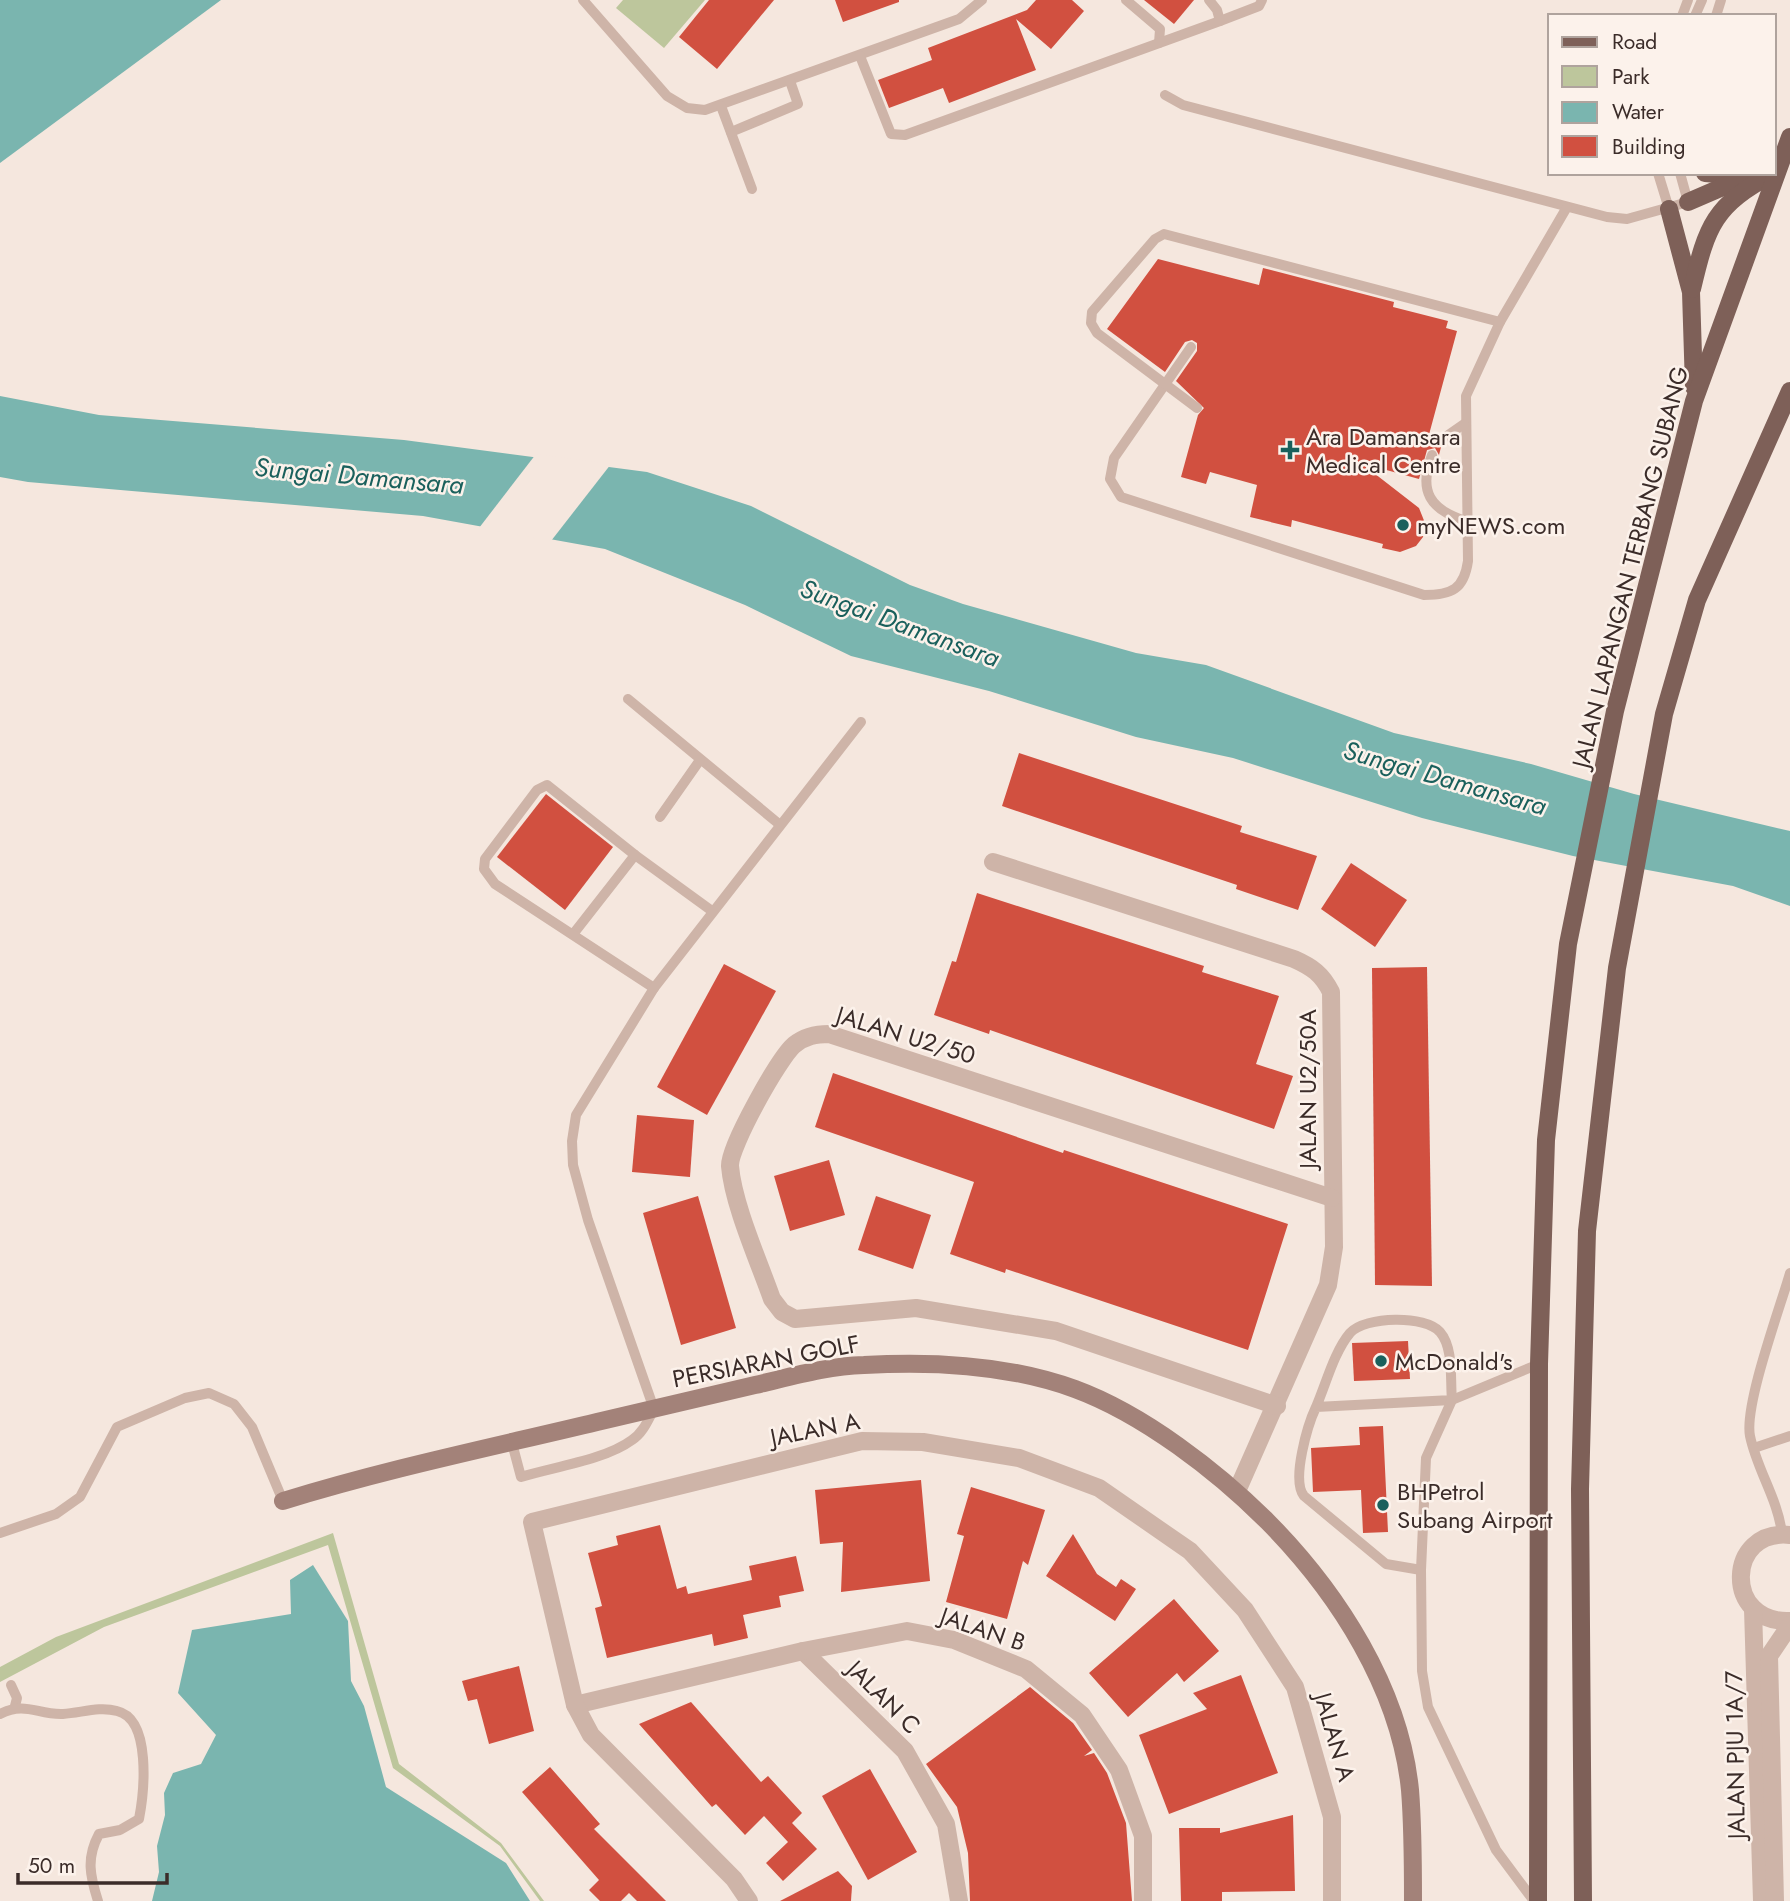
<svg xmlns="http://www.w3.org/2000/svg" width="1790" height="1901" viewBox="0 0 1790 1901" font-family="Jost,sans-serif">
<style>
.green{fill:#bdc69c}
.water{fill:#7ab5af}
.pier{fill:#f5e7de}
.building{fill:#d15040}
.lines{fill:none;stroke-linecap:round;stroke-linejoin:round}
.lane{stroke:#ceb4a8;stroke-width:10}
.street{stroke:#ceb4a8;stroke-width:18}
.secondary{stroke:#a38279;stroke-width:18}
.primary{stroke:#7e6058;stroke-width:18}
.poi-dot{fill:#1a605c;stroke:#fcf2eb;stroke-width:2.5}
.labels{text-anchor:middle;dominant-baseline:central;stroke-width:5;stroke-linejoin:round;paint-order:stroke}
.poi-label{font-size:24px;fill:#3b2c29;stroke:#fcf2eb;text-anchor:start}
.street-label{font-size:24px;fill:#3b2c29;stroke:#fcf2eb}
.water-label{font-size:26px;font-style:italic;fill:#1a605c;stroke:#fcf2eb}
</style>
<rect width="100%" height="100%" fill="#f5e7de"/>
<g class="green">
<polygon points="623,0 705,0 664,48 616,8"/>
<polygon points="333,1533 399,1764 501,1843 544,1901 540,1901 500,1846 393,1768 328,1545 104,1627 0,1682 0,1667 56,1637"/>
</g>
<g class="water">
<polygon points="0,0 221,0 0,163"/>
<polygon points="0,396 99,415 404,440 647,472 751,506 910,585 963,604 1136,653 1206,665 1394,733 1531,764 1634,794 1790,831 1790,906 1733,886 1573,856 1422,818 1233,758 1136,737 989,691 851,656 745,605 605,549 423,516 28,482 0,477"/>
<polygon points="313,1565 348,1621 351,1681 364,1706 386,1787 506,1863 530,1901 152,1901 159,1872 157,1846 165,1815 164,1793 173,1773 201,1764 216,1735 178,1693 192,1630 291,1614 290,1580"/>
</g>
<polygon class="pier" points="536,454 611,464 551,541 479,528"/>
<g class="building">
<polygon points="709,0 774,0 717,69 679,37"/>
<polygon points="835,0 899,0 899,2 843,22"/>
<polygon points="1036,0 1072,0 1084,11 1051,49 1016,19 1036,70 949,103 943,88 889,108 878,80 932,60 928,48 1027,10"/>
<polygon points="1144,0 1194,0 1174,24"/>
<polygon points="1158,259 1259,285 1263,268 1394,302 1393,307 1448,321 1446,328 1457,331 1427,442 1441,447 1439,455 1435,448 1427,450 1419,479 1361,463 1419,508 1425,523 1423,537 1416,546 1400,552 1382,548 1383,544 1292,520 1291,527 1250,517 1257,485 1210,472 1206,484 1181,477 1198,415 1204,408 1176,381 1197,351 1197,343 1192,340 1185,342 1165,372 1107,329"/>
<polygon points="1019,753 1242,826 1240,832 1317,856 1298,910 1236,889 1237,885 1002,806"/>
<polygon points="546,794 613,847 565,910 497,857"/>
<polygon points="1351,863 1407,900 1375,947 1321,909"/>
<polygon points="977,893 1204,966 1202,972 1279,996 1256,1064 1293,1076 1274,1129 990,1030 989,1034 934,1015 952,961 956,962"/>
<polygon points="724,964 776,991 707,1115 657,1087"/>
<polygon points="1427,967 1432,1286 1375,1285 1372,968"/>
<polygon points="833,1073 1063,1153 1064,1150 1288,1224 1248,1350 1006,1269 1005,1273 950,1254 974,1182 815,1127"/>
<polygon points="637,1115 694,1120 690,1177 632,1172"/>
<polygon points="829,1160 845,1215 790,1231 774,1176"/>
<polygon points="698,1196 736,1328 681,1345 643,1213"/>
<polygon points="876,1196 931,1215 913,1269 858,1250"/>
<polygon points="1408,1341 1410,1379 1354,1381 1352,1343"/>
<polygon points="1383,1426 1388,1532 1363,1533 1361,1490 1313,1492 1311,1448 1360,1445 1359,1427"/>
<polygon points="921,1480 930,1581 841,1592 843,1542 820,1544 815,1490"/>
<polygon points="971,1487 1045,1510 1028,1565 1023,1561 1007,1619 946,1602 964,1536 957,1534"/>
<polygon points="660,1525 677,1589 686,1586 688,1594 752,1580 749,1566 796,1556 804,1591 779,1596 781,1607 743,1615 748,1638 714,1646 712,1634 607,1658 595,1608 602,1606 588,1553 618,1545 616,1536"/>
<polygon points="1073,1534 1097,1574 1116,1587 1121,1579 1136,1589 1115,1621 1046,1576"/>
<polygon points="1174,1599 1219,1651 1184,1682 1177,1673 1128,1717 1089,1673"/>
<polygon points="519,1666 534,1731 489,1744 477,1699 468,1701 462,1681"/>
<polygon points="1241,1675 1278,1773 1169,1814 1139,1735 1207,1709 1193,1693"/>
<polygon points="1030,1687 1073,1723 1092,1750 1084,1756 1094,1753 1107,1773 1126,1823 1132,1901 970,1901 968,1853 957,1807 926,1764"/>
<polygon points="691,1702 761,1782 768,1776 802,1813 792,1823 817,1849 783,1881 766,1863 788,1842 764,1816 745,1835 716,1804 712,1807 639,1724"/>
<polygon points="550,1767 600,1824 594,1829 666,1901 637,1901 629,1893 621,1901 600,1901 589,1890 599,1880 522,1792"/>
<polygon points="870,1769 917,1852 868,1880 822,1796"/>
<polygon points="1293,1815 1295,1891 1222,1892 1222,1901 1181,1901 1179,1828 1220,1828 1220,1833"/>
<polygon points="838,1871 852,1886 851,1901 780,1901"/>
</g>
<g class="lines">
<g class="lane">
<polyline points="583,0 667,96 687,108 705,110 959,19 982,0"/>
<polyline points="1126,0 1160,29 1159,43"/>
<polyline points="1209,0 1217,10 1220,21"/>
<polyline points="1682,16 1688,0"/>
<polyline points="1695,16 1702,0"/>
<polyline points="1716,16 1721,0"/>
<polyline points="860,56 891,134 905,135 1220,21 1259,6 1262,0"/>
<polyline points="1165,95 1183,105 1607,217 1627,219 1688,202 1680,173"/>
<polyline points="721,106 752,189"/>
<polyline points="731,132 798,104 790,81"/>
<polyline points="1658,173 1669,209"/>
<path d="M1191,347L1114,458L1110,479L1121,497L1424,595C1452,595 1464,589 1468,561L1466,396L1500,322L1567,207"/>
<polyline points="1197,408 1097,333 1091,323 1092,312 1155,239 1164,234 1500,322"/>
<polyline points="1441,440 1464,424"/>
<path d="M1432,455C1418,491 1430,510 1466,521"/>
<polyline points="628,699 779,824"/>
<polyline points="660,817 700,760"/>
<polyline points="574,933 635,855"/>
<polyline points="654,988 495,884 484,869 485,859 537,790 547,785 635,855 712,911"/>
<path d="M1316,1407C1326,1384 1334,1352 1350,1333C1365,1316 1426,1315 1440,1332C1454,1348 1450,1380 1452,1400L1316,1407C1308,1424 1291,1480 1304,1496L1386,1564L1421,1570"/>
<path d="M512,1443L521,1477C553,1467 605,1460 632,1440C643,1433 648,1420 654,1409L588,1220L573,1165L572,1141L576,1115L654,988L861,722"/>
<polyline points="1754,1448 1790,1436"/>
<polyline points="0,1533 56,1514 80,1497 117,1427 185,1398 209,1393 234,1404 252,1427 283,1501"/>
<path d="M1782,1534C1778,1499 1757,1470 1750,1436C1744,1405 1780,1308 1790,1273"/>
<polyline points="11,1685 17,1698 15,1706"/>
<path d="M0,1714C26,1701 37,1715 63,1714C81,1713 99,1706 117,1711C152,1719 144,1793 139,1819L120,1830L99,1834C86,1858 90,1876 98,1901"/>
<polyline points="1534,1901 1496,1850 1428,1707 1422,1671 1421,1570 1426,1458 1452,1400 1539,1364"/>
</g>
<g class="street">
<path d="M993,862L1294,959C1312,967 1322,974 1331,992L1334,1247L1328,1285L1237,1491"/>
<path d="M1277,1406L1056,1331L916,1308L795,1319L782,1312L772,1299C759,1262 733,1204 730,1166C729,1147 779,1058 794,1045C805,1036 816,1034 829,1034L1332,1198"/>
<path d="M1790,1535C1726,1528 1723,1624 1790,1621"/>
<polyline points="1753,1609 1762,1901"/>
<polyline points="803,1651 905,1751 946,1824 959,1901"/>
<polyline points="575,1705 803,1651 907,1631 954,1640 1026,1669 1082,1715 1119,1770 1143,1836 1143,1901"/>
<polyline points="749,1901 734,1879 591,1735 575,1705 532,1522 862,1441 923,1442 1019,1458 1099,1488 1190,1551 1245,1610 1295,1687 1332,1817 1332,1901"/>
<polyline points="1775,1901 1769,1656 1790,1625"/>
</g>
<path class="secondary" d="M283,1501C386,1469 493,1447 597,1422C650,1410 702,1397 755,1385C790,1377 827,1366 864,1365C933,1361 1009,1365 1075,1389C1143,1414 1217,1471 1268,1522C1338,1593 1400,1689 1410,1790C1413,1827 1413,1864 1413,1901"/>
<g class="primary">
<polyline points="1705,173 1743,176"/>
<polyline points="1688,202 1746,177"/>
<polyline points="1669,209 1691,292 1694,387"/>
<path d="M1692,289C1707,225 1714,205 1774,173"/>
<polyline points="1538,1901 1539,1364 1546,1140 1568,944 1615,711 1694,401 1790,137"/>
<polyline points="1583,1901 1580,1489 1587,1231 1617,968 1664,714 1697,600 1790,391"/>
</g>
</g>
<g class="poi-dot">
<path d="M1286.5 439.5h7v7h7v7h-7v7h-7v-7h-7v-7h7z"/>
<circle cx="1403" cy="525" r="7"/>
<circle cx="1381" cy="1361" r="7"/>
<circle cx="1383" cy="1505" r="7"/>
</g>
<g class="labels">
<g class="poi-label">
<text x="1306" y="436">Ara Damansara<tspan x="1306" dy="28">Medical Centre</tspan></text>
<text x="1417" y="525">myNEWS.com</text>
<text x="1395" y="1361">McDonald's</text>
<text x="1397" y="1491">BHPetrol<tspan x="1397" dy="28">Subang Airport</tspan></text>
</g>
<g class="street-label">
<text transform="translate(1630 567) rotate(-76)">JALAN LAPANGAN TERBANG SUBANG</text>
<text transform="translate(906 1035) rotate(17)">JALAN U2/50</text>
<text transform="translate(1307 1089) rotate(-90)">JALAN U2/50A</text>
<text transform="translate(766 1361) rotate(-11)">PERSIARAN GOLF</text>
<text transform="translate(815 1429) rotate(-11)">JALAN A</text>
<text transform="translate(983 1629) rotate(19)">JALAN B</text>
<text transform="translate(884 1697) rotate(45)">JALAN C</text>
<text transform="translate(1335 1737) rotate(74)">JALAN A</text>
<text transform="translate(1735 1755) rotate(-91)">JALAN PJU 1A/7</text>
</g>
<g class="water-label">
<text transform="translate(359 476) rotate(5)">Sungai Damansara</text>
<text transform="translate(900 623) rotate(20)">Sungai Damansara</text>
<text transform="translate(1445 778) rotate(16)">Sungai Damansara</text>
</g>
</g>
<rect x="1548" y="14" width="228" height="161" fill="#fcf2eb" stroke="#afa39d" stroke-width="2"/>
<rect x="1562" y="37" width="35" height="10" fill="#7e6058" stroke="#afa39d" stroke-width="2"/>
<text x="1612" y="49" font-size="21" fill="#3b2c29">Road</text>
<rect x="1562" y="66" width="35" height="21" fill="#bdc69c" stroke="#afa39d" stroke-width="2"/>
<text x="1612" y="84" font-size="21" fill="#3b2c29">Park</text>
<rect x="1562" y="102" width="35" height="21" fill="#7ab5af" stroke="#afa39d" stroke-width="2"/>
<text x="1612" y="119" font-size="21" fill="#3b2c29">Water</text>
<rect x="1562" y="136" width="35" height="21" fill="#d15040" stroke="#afa39d" stroke-width="2"/>
<text x="1612" y="154" font-size="21" fill="#3b2c29">Building</text>
<path d="M18 1873v10h149v-10" fill="none" stroke="#3b2c29" stroke-width="3.5"/>
<text x="28" y="1873" font-size="21" fill="#3b2c29" stroke="#fcf2eb" stroke-width="5" paint-order="stroke">50 m</text>
</svg>
